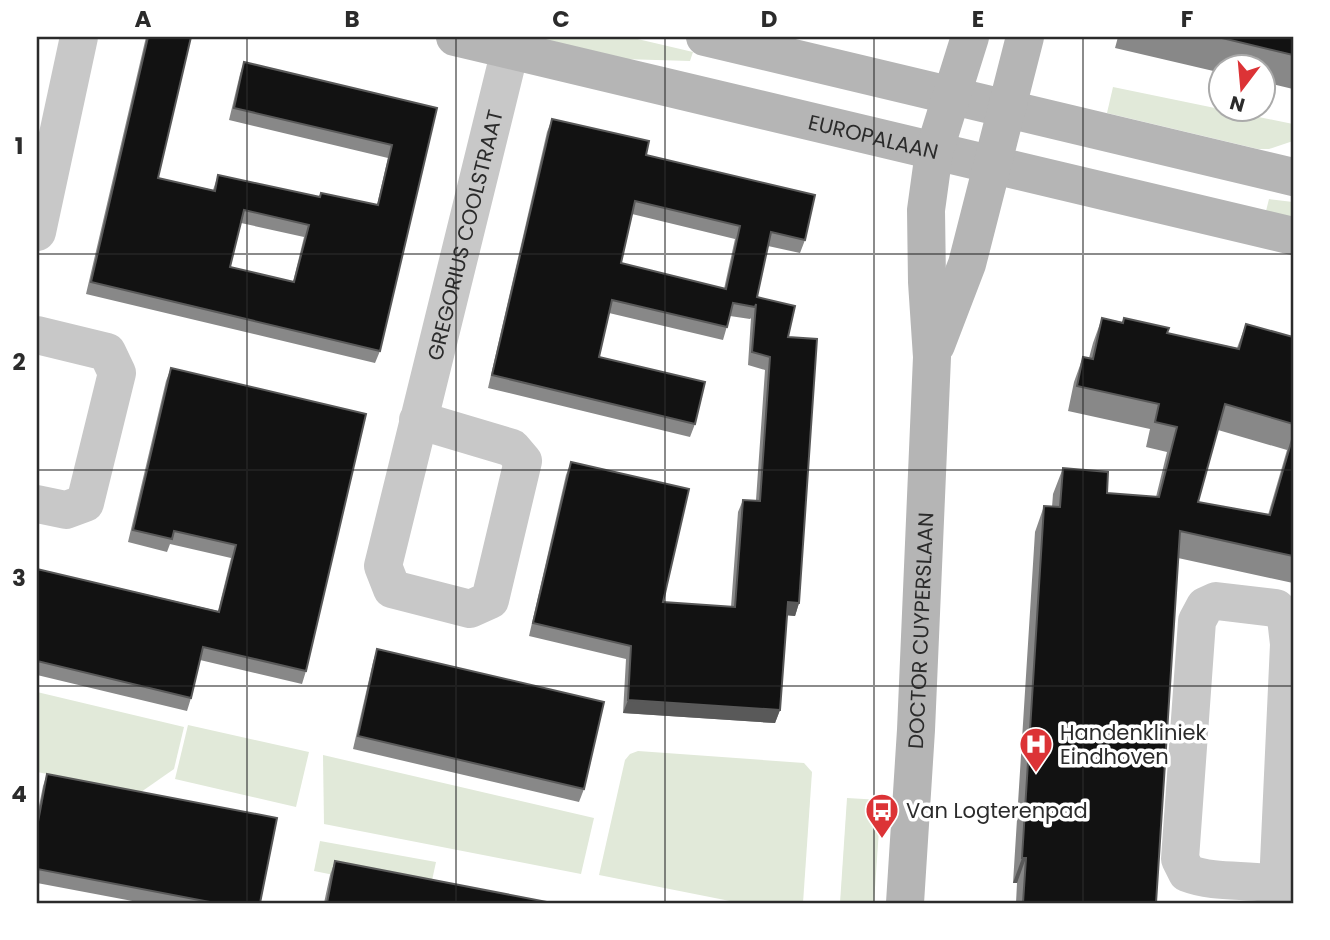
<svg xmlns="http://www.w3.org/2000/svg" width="1330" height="940" viewBox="0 0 1330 940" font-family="Poppins,sans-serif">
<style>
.green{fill:#e1e9d9}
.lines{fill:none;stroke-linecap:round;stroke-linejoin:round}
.street{stroke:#c8c8c8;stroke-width:38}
.secondary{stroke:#b5b5b5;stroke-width:38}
.wall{fill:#888;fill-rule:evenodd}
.shaded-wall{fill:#595959}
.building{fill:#121212;stroke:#595959;stroke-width:2;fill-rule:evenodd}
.grid{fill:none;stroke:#2b2b2b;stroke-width:2;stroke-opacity:0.55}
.labels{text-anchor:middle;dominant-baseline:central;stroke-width:7;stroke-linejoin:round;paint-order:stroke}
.street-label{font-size:21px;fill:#2b2b2b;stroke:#fff}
.poi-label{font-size:21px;fill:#2b2b2b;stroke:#fff;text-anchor:start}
.neatline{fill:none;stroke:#2b2b2b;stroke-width:2.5}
.grid-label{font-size:23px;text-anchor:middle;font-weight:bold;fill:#2b2b2b}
</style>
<rect width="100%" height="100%" fill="#fff"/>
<g class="green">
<polygon points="525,37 629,37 693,52 690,61 622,59"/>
<polygon points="1113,87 1293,124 1293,141 1269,149 1258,149 1107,113"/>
<polygon points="1269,199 1293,202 1293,218 1266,211"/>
<polygon points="37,692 184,727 174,769 141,792 37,772"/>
<polygon points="188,725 309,752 296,807 175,779"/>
<polygon points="638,751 804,763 812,772 803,903 740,903 599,875 625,760 630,754"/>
<polygon points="323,755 594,818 581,874 324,824"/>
<polygon points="847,798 881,800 874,903 840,903"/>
<polygon points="320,841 436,862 429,894 314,871"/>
</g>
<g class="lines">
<g class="street">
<polyline points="37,232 79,37"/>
<polyline points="37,335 107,352 117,373 85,503 66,510 37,504"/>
<path id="s1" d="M418,420L512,448L523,461L490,600L470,609L392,589L383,566L510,50"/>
<path d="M1278,884L1289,644L1286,618L1276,608L1216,601L1205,606L1197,621L1180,859L1187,873C1221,886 1259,876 1293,889"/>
</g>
<g class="secondary">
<path id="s2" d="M455,37L1293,236"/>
<polyline points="705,37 1293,177"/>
<polyline points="936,345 967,264 1025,37"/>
<path id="s3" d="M905,903L916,730L932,357L927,282L926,210L934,152L970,37"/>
</g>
</g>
<g class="wall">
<path d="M146,37H191L158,178L213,190L218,175L320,197L377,205L388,158L229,120L240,74L244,62L437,108L380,351L375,363L86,294ZM241,223L304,237L293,282L230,267Z"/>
<polygon points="1118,37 1293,37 1293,89 1264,82 1264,66 1222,66 1222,73 1115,48"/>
<path d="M552,119L646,155L805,240L800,253L768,246L757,297L788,337L799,603L795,616L787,615L780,710L775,723L623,713L626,659L529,636L566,475L571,462L663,602L731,607L738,512L743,500H756L765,370L748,365L751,318L750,319L730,316L723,340L609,313L599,357L695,424L690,437L488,388L547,132ZM632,214L735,239L724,289L621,263Z"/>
<path d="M1102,318L1122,322L1124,318L1167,333L1237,348L1246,324L1293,337V583L1178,558L1156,903H1016L1017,883H1013L1035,532L1044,506L1052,507L1053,494L1063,468L1107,493L1156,497L1167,452L1146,447L1150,429L1068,411L1074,382L1083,357L1089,358L1093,343ZM1218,430L1287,450L1268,515L1198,502Z"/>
<polygon points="171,368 306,671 302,684 200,660 191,698 187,711 37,675 37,569 218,611 231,558 170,544 167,552 128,542 166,381"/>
<polygon points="377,649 584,789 579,802 353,749 373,662"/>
<polygon points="47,774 260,903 143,903 37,883 37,816 43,786"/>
<polygon points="335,861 552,903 324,903 330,875"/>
</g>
<g class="shaded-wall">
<polygon points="788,602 799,603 795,616 783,615"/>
<polygon points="628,700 780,710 775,723 623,713"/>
<polygon points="1022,858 1026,858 1017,883 1013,883"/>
</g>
<g class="building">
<path d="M148,37H191L158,178L215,191L218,175L320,197L321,193L378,205L392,145L234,108L244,62L437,108L380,351L91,282ZM244,210L309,225L294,282L230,267Z"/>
<polygon points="1218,37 1293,37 1293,55"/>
<path d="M552,119L649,141L646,155L815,195L805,240L771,232L757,297L795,306L788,337L817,339L799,603L788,602L780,710L628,700L631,646L533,623L571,462L689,489L663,602L735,607L743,500L760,501L770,357L752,352L756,304L755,307L733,303L727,327L612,300L599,357L705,382L695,424L492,375ZM635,201L740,226L726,289L621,263Z"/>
<polygon points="1102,318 1123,323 1124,318 1169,328 1167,333 1239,349 1246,324 1293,337 1293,424 1225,404 1198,502 1270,515 1293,436 1293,556 1180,531 1156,903 1023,903 1026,858 1022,858 1044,506 1060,507 1063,468 1108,472 1107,493 1159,497 1177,427 1155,422 1159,404 1077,386 1083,357 1093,359"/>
<polygon points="171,368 366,414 306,671 203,647 191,698 37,661 37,569 219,612 236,545 174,531 172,539 133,530"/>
<polygon points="377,649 604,702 584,789 358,736"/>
<polygon points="47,774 277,818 260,903 215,903 37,869 37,827"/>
<polygon points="335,861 552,903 327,903"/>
</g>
<path class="grid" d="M247,37V903M456,37V903M665,37V903M874,37V903M1083,37V903M37,254H1293M37,470H1293M37,686H1293"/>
<defs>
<symbol id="hospital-pin" viewBox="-11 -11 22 30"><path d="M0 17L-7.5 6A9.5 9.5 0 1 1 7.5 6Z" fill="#dc3336" stroke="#fff"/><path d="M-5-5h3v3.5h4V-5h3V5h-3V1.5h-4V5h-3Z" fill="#fff"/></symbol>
<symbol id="bus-pin" viewBox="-11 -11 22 30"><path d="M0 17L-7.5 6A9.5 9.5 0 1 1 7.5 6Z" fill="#dc3336" stroke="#fff"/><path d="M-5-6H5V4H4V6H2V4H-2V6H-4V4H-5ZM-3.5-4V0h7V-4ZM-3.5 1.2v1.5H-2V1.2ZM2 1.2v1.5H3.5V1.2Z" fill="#fff"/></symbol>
</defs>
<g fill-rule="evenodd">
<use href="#hospital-pin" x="1017" y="725" width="38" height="52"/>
<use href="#bus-pin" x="863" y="791" width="38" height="52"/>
</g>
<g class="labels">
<g class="street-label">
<text stroke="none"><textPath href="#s2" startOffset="430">EUROPALAAN</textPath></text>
<text stroke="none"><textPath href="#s1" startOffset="726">GREGORIUS COOLSTRAAT</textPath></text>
<text stroke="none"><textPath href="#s3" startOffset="273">DOCTOR CUYPERSLAAN</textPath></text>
</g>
<g class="poi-label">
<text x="1060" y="732">Handenkliniek<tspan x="1060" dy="24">Eindhoven</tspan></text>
<text x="906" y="810">Van Logterenpad</text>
</g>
</g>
<rect width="1330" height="940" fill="none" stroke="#ffffff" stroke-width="77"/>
<g transform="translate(1242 88) rotate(196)"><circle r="33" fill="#ffffff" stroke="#aaaaaa" stroke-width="2"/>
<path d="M0-5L12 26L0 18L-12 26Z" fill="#dc3336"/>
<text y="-10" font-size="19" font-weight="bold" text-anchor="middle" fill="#2b2b2b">N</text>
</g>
<rect x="38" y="38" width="1254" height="864" class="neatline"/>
<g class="grid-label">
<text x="143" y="27">A</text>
<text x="352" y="27">B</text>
<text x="561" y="27">C</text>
<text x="769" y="27">D</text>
<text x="978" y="27">E</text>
<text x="1187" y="27">F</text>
<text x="19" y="154">1</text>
<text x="19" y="370">2</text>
<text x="19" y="586">3</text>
<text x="19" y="802">4</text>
</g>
</svg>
